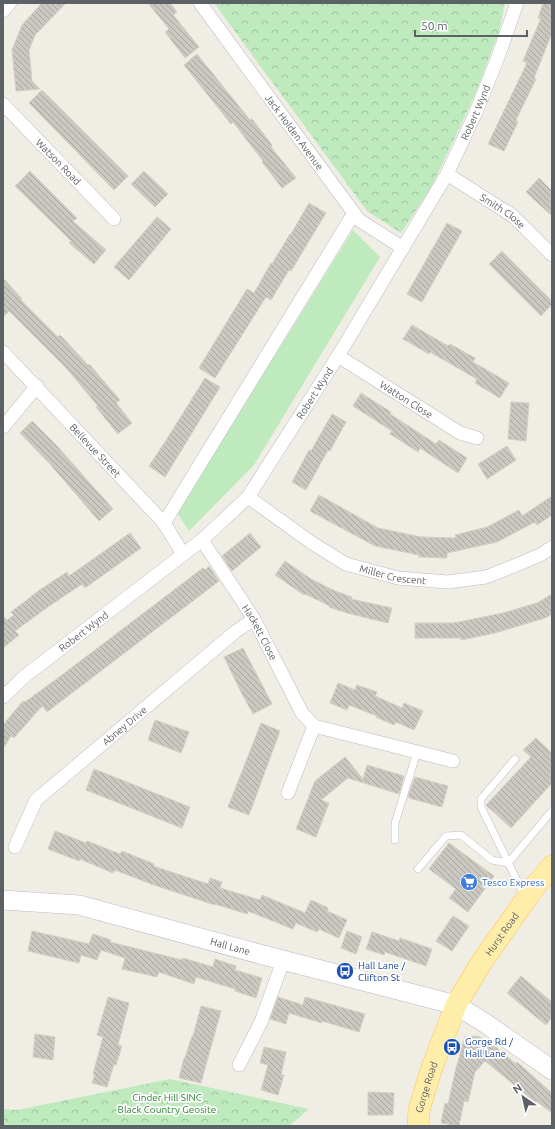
<svg xmlns="http://www.w3.org/2000/svg" width="555" height="1129" viewBox="0 0 555 1129" font-family="Ubuntu,sans-serif">
<style>
.green{fill:#bfeabe}
.park{fill:url(#park-crowns)}
.building{fill:url(#building-back-hatch);stroke:#d5cfc1}
.lines{fill:none;stroke-linecap:round;stroke-linejoin:round}
.lane-casing{stroke:#b9bcc1;stroke-width:8}
.street-casing{stroke:#b9bcc1;stroke-width:14}
.secondary-casing{stroke:#b7bbc2;stroke-width:20}
.primary-casing{stroke:#ffc74e;stroke-width:22}
.lane{stroke:#fff;stroke-width:7}
.street{stroke:#fff;stroke-width:13}
.secondary{stroke:#fff;stroke-width:19}
.primary{stroke:#fea;stroke-width:21}
.labels{text-anchor:middle;dominant-baseline:central;stroke-width:3.5;stroke-linejoin:round;paint-order:stroke}
.street-label{font-size:10px;fill:#5c6166;stroke:#fff}
.shop-label{font-size:10px;fill:#366cbe;stroke:#fff;text-anchor:start}
.transit-label{font-size:10px;fill:#164399;stroke:#fff;text-anchor:start}
.park-label{font-size:10px;fill:#2b852d;stroke:#fff}
</style>
<defs>
<pattern id="park-crowns" width="20" height="18" patternUnits="userSpaceOnUse"><rect width="20" height="18" fill="#bfeabe"/><path d="M2 6a3 3 0 1 1 6 0M12 15a3 3 0 1 1 6 0" fill="none" stroke="#9ec19e"/></pattern>
<pattern id="building-back-hatch" width="6" height="6" patternUnits="userSpaceOnUse"><rect width="6" height="6" fill="#cbc8c1"/><path d="M-1 5l2 2M0 0l6 6M5-1l2 2" fill="none" stroke="#a8a6a1"/></pattern>
</defs>
<rect width="100%" height="100%" fill="#f0ede4"/>
<polygon class="green" points="353,230 380,257 254,465 189,531 177,513"/>
<g class="park">
<polygon points="214,3 505,3 499,32 474,97 431,188 401,233 367,211"/>
<polygon points="170,1079 309,1109 289,1126 3,1126 3,1109 17,1110"/>
</g>
<g class="building">
<polygon points="42,3 66,3 35,35 29,50 32,81 40,89 16,91 12,50 22,25"/>
<polygon points="148,3 170,3 177,12 173,15 199,47 185,58 165,32 169,29"/>
<polygon points="543,3 552,3 552,33 534,78 536,79 516,120 518,122 504,151 488,144 527,63 523,61 541,18 538,18"/>
<polygon points="197,54 250,120 252,119 272,145 271,147 296,178 282,188 262,162 263,161 233,122 231,124 184,65"/>
<polygon points="42,90 128,176 114,190 29,103"/>
<polygon points="30,171 77,218 73,221 106,250 94,264 69,243 71,241 15,186"/>
<polygon points="144,171 168,194 155,207 131,184"/>
<polygon points="539,178 552,191 552,216 526,192"/>
<polygon points="309,203 326,213 291,271 289,270 271,300 266,297 215,378 199,368 247,289 254,293 271,263 272,264 290,234 291,234"/>
<polygon points="157,217 171,229 129,280 114,267"/>
<polygon points="447,223 462,231 422,302 407,294"/>
<polygon points="502,251 552,301 552,304 541,316 489,264"/>
<polygon points="3,278 22,299 21,300 58,337 60,335 88,365 89,364 120,400 116,403 132,423 118,434 96,407 98,406 67,369 9,311 3,317"/>
<polygon points="412,325 448,346 450,344 475,358 473,362 509,383 500,398 475,383 477,379 430,352 429,354 403,339"/>
<polygon points="205,378 220,387 165,477 149,466 165,442"/>
<polygon points="361,393 391,412 390,414 436,444 439,440 467,458 458,473 420,448 418,452 390,434 392,431 353,406"/>
<polygon points="511,402 529,403 526,441 508,439"/>
<polygon points="332,414 346,422 330,451 328,450 306,490 292,482 309,450 311,451"/>
<polygon points="32,421 57,446 113,509 99,521 50,464 20,433"/>
<polygon points="507,446 516,460 487,479 478,464"/>
<polygon points="319,495 378,528 421,537 456,538 455,535 487,527 519,510 522,516 552,496 552,515 537,525 535,522 497,542 447,553 447,558 419,557 419,555 375,546 310,511"/>
<polygon points="130,533 141,548 85,588 82,584 45,609 15,631 19,635 3,648 3,616 7,620 14,615 11,612 41,589 67,572 69,576"/>
<polygon points="250,533 261,547 232,571 222,556"/>
<polygon points="285,561 311,579 335,591 352,597 351,599 392,608 388,623 347,613 329,607 330,606 305,594 304,595 275,575"/>
<polygon points="209,566 219,581 47,712 42,706 14,738 11,736 3,749 3,725 23,701 25,702 62,675 203,568 205,570"/>
<polygon points="552,594 552,614 545,618 495,633 461,640 461,638 415,638 415,623 454,623 503,613 537,603"/>
<polygon points="243,648 272,704 253,714 240,690 224,657"/>
<polygon points="338,683 355,690 357,685 377,692 375,696 402,708 404,703 423,711 414,730 396,722 394,725 376,717 377,716 349,705 347,710 330,703"/>
<polygon points="155,720 189,732 181,753 148,740"/>
<polygon points="261,723 280,731 249,815 228,807"/>
<polygon points="536,738 552,753 552,783 511,828 486,805 531,757 523,750"/>
<polygon points="345,757 363,779 367,765 404,776 399,794 348,778 321,800 329,803 316,837 296,829 315,781"/>
<polygon points="94,769 190,807 182,828 86,790"/>
<polygon points="415,777 448,786 442,807 409,798 408,796"/>
<polygon points="55,831 86,843 87,841 120,854 122,851 154,864 153,866 208,884 210,878 222,882 220,888 260,900 262,895 305,913 311,900 328,908 327,911 347,920 339,938 319,929 317,932 296,923 293,929 248,911 247,914 215,904 215,905 154,885 115,870 113,873 80,859 79,861 48,849"/>
<polygon points="449,843 494,876 468,912 449,898 456,889 429,869"/>
<polygon points="453,916 469,926 452,951 436,941"/>
<polygon points="32,931 89,944 93,934 111,940 110,942 182,960 183,958 213,967 215,959 236,966 235,970 262,978 256,998 235,991 235,989 196,977 194,984 159,972 157,977 122,969 125,958 101,950 97,960 81,955 79,963 28,951"/>
<polygon points="347,931 362,937 356,954 341,948"/>
<polygon points="372,932 399,941 400,938 432,949 426,966 385,952 384,955 366,949"/>
<polygon points="521,976 552,1002 552,1017 546,1025 507,993"/>
<polygon points="108,997 129,1003 118,1045 122,1046 116,1065 114,1064 107,1087 92,1083 95,1074 93,1074 103,1037 97,1035"/>
<polygon points="278,997 303,1005 305,997 365,1014 359,1032 322,1021 322,1023 289,1013 286,1024 270,1019"/>
<polygon points="201,1006 221,1011 201,1083 179,1078 184,1058 185,1058 192,1036 193,1036"/>
<polygon points="35,1034 55,1037 53,1060 33,1057"/>
<polygon points="477,1036 487,1040 516,1064 517,1062 552,1093 552,1113 536,1101 535,1102 485,1061 475,1072 468,1102 464,1101 459,1126 441,1123 445,1103 448,1104 455,1072 465,1037"/>
<polygon points="264,1047 286,1052 281,1075 284,1075 278,1095 261,1090 268,1065 260,1063"/>
<polygon points="368,1092 394,1093 393,1115 368,1115"/>
</g>
<g class="lines">
<defs>
<g id="lane">
<polyline points="515,759 481,799 481,807 525,897"/>
<polyline points="395,840 395,823 417,752"/>
<polyline points="508,863 552,811"/>
<polyline points="418,869 446,836 461,835 492,860 508,863"/>
</g>
<g id="street">
<path id="s1" d="M200,3L359,220L403,248"/>
<polyline points="3,11 10,3"/>
<path id="s2" d="M3,104L114,219"/>
<path id="s3" d="M447,174L513,216L552,255"/>
<path id="s4" d="M3,352L164,523L183,554"/>
<path id="s5" d="M338,356L460,433L477,438"/>
<polyline points="3,427 37,386"/>
<path id="s6" d="M248,497L312,543L346,564L398,578L448,582L486,577L519,564L542,554L552,547"/>
<polyline points="164,523 354,213"/>
<path id="s7" d="M202,540L254,619L302,713L314,726L453,761"/>
<path id="s8" d="M3,697L25,676L202,540L248,497L338,356L447,174L476,112L498,57L517,3"/>
<polyline points="288,793 314,726"/>
<path id="s9" d="M15,847L36,800L235,632L254,619"/>
<polyline points="239,1065 261,1022 283,961"/>
</g>
<g id="secondary">
<path id="s10" d="M3,900L79,905L267,956L456,1005L485,1023L552,1070"/>
</g>
<g id="primary">
<path id="s11" d="M418,1126L419,1110L431,1070L456,1005L481,963L536,885L552,866"/>
</g>
</defs>
<use href="#lane" class="lane-casing"/>
<use href="#street" class="street-casing"/>
<use href="#secondary" class="secondary-casing"/>
<use href="#primary" class="primary-casing"/>
<use href="#lane" class="lane"/>
<use href="#street" class="street"/>
<use href="#secondary" class="secondary"/>
<use href="#primary" class="primary"/>
</g>
<defs>
<symbol id="supermarket-disc" viewBox="-11 -11 22 22"><circle r="9.5" fill="#3f7fe0" stroke="#fff"/><path d="M-6-5.5h2.5l.6 2H6L4.5 2H-2.5L-4.4-4H-6ZM-1.5 3.2a1.3 1.3 0 1 0 .1 0ZM3 3.2a1.3 1.3 0 1 0 .1 0Z" fill="#fff"/></symbol>
<symbol id="bus-disc" viewBox="-11 -11 22 22"><circle r="9.5" fill="#1a4fb4" stroke="#fff"/><path d="M-5-6H5V4H4V6H2V4H-2V6H-4V4H-5ZM-3.5-4V0h7V-4ZM-3.5 1.2v1.5H-2V1.2ZM2 1.2v1.5H3.5V1.2Z" fill="#fff"/></symbol>
</defs>
<g fill-rule="evenodd">
<use href="#supermarket-disc" x="459" y="872" width="20" height="20"/>
<use href="#bus-disc" x="335" y="961" width="20" height="20"/>
<use href="#bus-disc" x="442" y="1037" width="20" height="20"/>
</g>
<g class="labels">
<g class="street-label">
<text stroke="none"><textPath href="#s8" startOffset="764">Robert Wynd</textPath></text>
<text stroke="none"><textPath href="#s1" startOffset="160">Jack Holden Avenue</textPath></text>
<text stroke="none"><textPath href="#s2" startOffset="80">Watson Road</textPath></text>
<text stroke="none"><textPath href="#s3" startOffset="67">Smith Close</textPath></text>
<text stroke="none"><textPath href="#s8" startOffset="440">Robert Wynd</textPath></text>
<text stroke="none"><textPath href="#s5" startOffset="81">Watton Close</textPath></text>
<text stroke="none"><textPath href="#s4" startOffset="135">Bellevue Street</textPath></text>
<text stroke="none"><textPath href="#s6" startOffset="167">Miller Crescent</textPath></text>
<text stroke="none"><textPath href="#s8" startOffset="104">Robert Wynd</textPath></text>
<text stroke="none"><textPath href="#s7" startOffset="109">Hackett Close</textPath></text>
<text stroke="none"><textPath href="#s9" startOffset="167">Abney Drive</textPath></text>
<text stroke="none"><textPath href="#s11" startOffset="212">Hurst Road</textPath></text>
<text stroke="none"><textPath href="#s10" startOffset="233">Hall Lane</textPath></text>
<text stroke="none"><textPath href="#s11" startOffset="40">Gorge Road</textPath></text>
</g>
<g class="shop-label">
<text x="482" y="882">Tesco Express</text>
</g>
<g class="transit-label">
<text x="358" y="965">Hall Lane /<tspan x="358" dy="12">Clifton St</tspan></text>
<text x="465" y="1041">Gorge Rd /<tspan x="465" dy="12">Hall Lane</tspan></text>
</g>
<g class="park-label">
<text x="167" y="1097">Cinder Hill SINC<tspan x="167" dy="12">Black Country Geosite</tspan></text>
</g>
</g>
<rect width="555" height="1129" fill="none" stroke="#5c6166" stroke-width="8"/>
<g transform="translate(523 1097) rotate(326)" stroke="#ffffff" stroke-width="3" paint-order="stroke">
<path d="M0-3L7 15L0 10L-7 15Z" fill="#5c6166"/>
<text y="-6" font-size="11" font-weight="bold" text-anchor="middle" fill="#5c6166">N</text>
</g>
<path d="M415 30v6h112v-6" fill="none" stroke="#5c6166" stroke-width="2"/>
<text x="421" y="30" font-size="12" fill="#5c6166" stroke="#ffffff" stroke-width="3" paint-order="stroke">50 m</text>
</svg>
